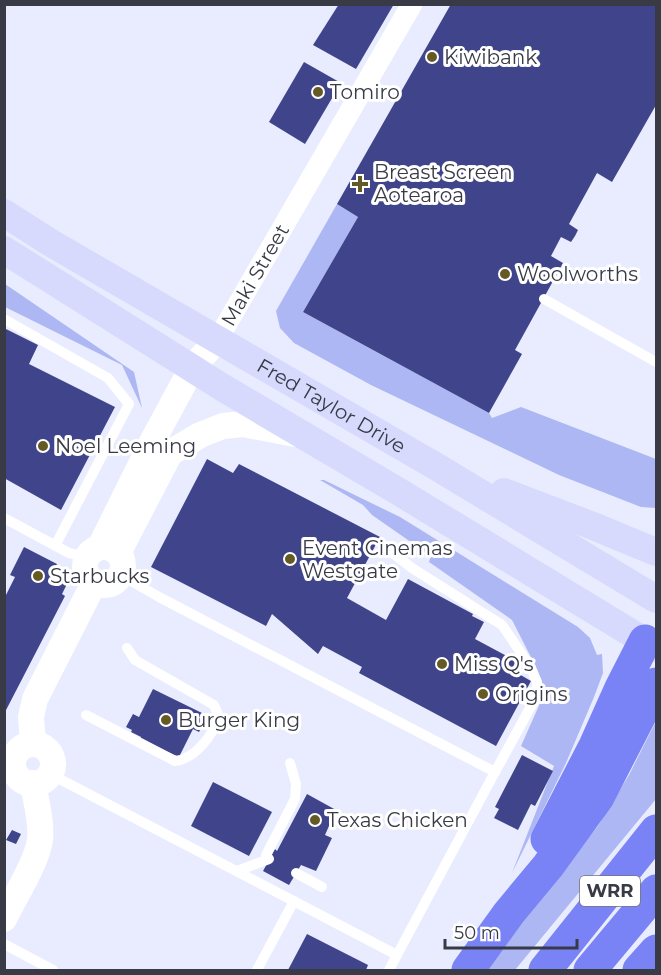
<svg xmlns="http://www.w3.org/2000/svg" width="661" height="975" viewBox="0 0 661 975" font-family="Montserrat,sans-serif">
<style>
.green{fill:#adb7f3}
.building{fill:#40458b}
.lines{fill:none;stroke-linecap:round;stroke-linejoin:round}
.service{stroke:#fff;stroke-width:10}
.minor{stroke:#fff;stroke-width:21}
.tertiary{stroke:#fff;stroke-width:26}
.secondary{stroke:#d7dafc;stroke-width:28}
.motorway{stroke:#7983f6;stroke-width:33}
.poi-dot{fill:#655a26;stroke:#fff;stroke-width:2}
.labels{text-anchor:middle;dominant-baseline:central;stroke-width:6;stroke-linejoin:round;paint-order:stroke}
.shield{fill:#fff;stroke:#74757e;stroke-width:1.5}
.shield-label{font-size:18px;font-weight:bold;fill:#383a46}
.poi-label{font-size:20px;fill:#383a46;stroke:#fff;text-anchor:start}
.street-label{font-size:20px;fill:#383a46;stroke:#fff}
</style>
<rect width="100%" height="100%" fill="#e8ecfe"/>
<g class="green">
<polygon points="337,204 358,217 303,312 489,413 492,418 521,407 656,459 656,508 641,507 559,475 371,385 294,343 280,328 276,311"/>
<polygon points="5,284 134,372 142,408 122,365 5,307"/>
<polygon points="320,480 324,480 400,517 578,627 590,638 597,655 602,654 603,673 594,697 566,763 512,873 554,766 521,746 545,692 537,669 512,620 429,562 431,556 372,515 363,505"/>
<polygon points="656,721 656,799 515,970 484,970 519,921 598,826 629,775"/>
</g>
<g class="building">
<polygon points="339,4 394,4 356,69 313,45"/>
<polygon points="451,4 656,4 656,105 612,182 597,173 569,224 578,230 575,236 571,242 561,237 551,256 563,263 515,350 522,354 489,413 303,312 358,217 337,204"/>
<polygon points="304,62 341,83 305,144 269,122"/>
<polygon points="4,328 38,345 29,364 115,407 61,510 4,478"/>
<polygon points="207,459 233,473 239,464 380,537 347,598 386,620 408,579 473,614 472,616 484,622 475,639 516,661 512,670 531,681 496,746 359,673 362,667 323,646 318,654 272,614 266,626 151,567"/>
<polygon points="24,547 57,564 51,576 67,584 62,594 65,596 4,714 4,599 15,577 10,575"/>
<polygon points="153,689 202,713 199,718 205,720 199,732 193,729 179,757 140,740 141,737 131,732 132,730 126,727 133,714 139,717"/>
<polygon points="522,755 553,771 535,806 531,804 518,830 494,818 499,809 495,807"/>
<polygon points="213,782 272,812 249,856 191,826"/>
<polygon points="307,794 336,810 325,835 332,838 316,871 301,865 289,885 263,871 275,849 277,851"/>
<polygon points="12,830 21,834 16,844 6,840"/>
<polygon points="307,934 368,965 366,970 288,970"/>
</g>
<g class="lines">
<g class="service">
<polyline points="544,299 656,362"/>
<polyline points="4,319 108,378 129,404 56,544"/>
<polyline points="4,518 69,553 87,557"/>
<polyline points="386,548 412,568 502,625 530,666 537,682 536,697 495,772"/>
<path d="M86,715L175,761C195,759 213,735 219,717L214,705L135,660L127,648"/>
<polyline points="4,750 15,756"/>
<polyline points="50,774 397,955 495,772 159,597 133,582 123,570"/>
<polyline points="237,871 269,859 266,855 295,799 296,784 290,763"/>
<polyline points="296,873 322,887"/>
<polyline points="4,944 53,970"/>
<polyline points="257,970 294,901"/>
<polyline points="389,970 397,955"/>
</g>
<path class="minor" id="s1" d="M218,339L412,4"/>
<g class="tertiary">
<circle cx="104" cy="566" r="19"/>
<polyline points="100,547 152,442 192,368 218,339"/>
<polyline points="118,553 170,453 200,435 223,426 243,424 295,434"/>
<polyline points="33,744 31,717 35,699 94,583"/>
<circle cx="33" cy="764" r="20"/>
<path d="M4,919C14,898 37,862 40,840C42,822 36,802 33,783"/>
</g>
<g class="secondary">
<path id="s2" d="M4,213L51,243L437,467L656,599"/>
<polyline points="4,250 225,389 401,493 656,648"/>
<polyline points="504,492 593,526 656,552"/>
</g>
<g class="motorway">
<polyline points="547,839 595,746 621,688 645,641"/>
<polyline points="468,970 509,913 548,866 598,797 656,684"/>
<polyline points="545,970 656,831"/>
<polyline points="590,970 656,891"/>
<polyline points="639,970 656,951"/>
</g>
</g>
<g class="poi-dot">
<circle cx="432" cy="57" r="6"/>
<circle cx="318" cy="92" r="6"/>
<path d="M357 175h6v6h6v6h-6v6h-6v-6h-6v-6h6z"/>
<circle cx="505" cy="274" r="6"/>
<circle cx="43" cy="446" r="6"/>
<circle cx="290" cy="559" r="6"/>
<circle cx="38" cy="576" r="6"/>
<circle cx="442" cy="664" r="6"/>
<circle cx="483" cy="694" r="6"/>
<circle cx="166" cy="720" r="6"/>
<circle cx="315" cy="820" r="6"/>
</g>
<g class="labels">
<rect class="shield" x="580" y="876" width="60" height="30" rx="4.5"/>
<g class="shield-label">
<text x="610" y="891">WRR</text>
</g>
<g class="poi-label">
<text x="444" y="57">Kiwibank</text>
<text x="330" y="92">Tomiro</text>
<text x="374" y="172">Breast Screen<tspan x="374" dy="23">Aotearoa</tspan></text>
<text x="517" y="274">Woolworths</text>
<text x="55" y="446">Noel Leeming</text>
<text x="302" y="548">Event Cinemas<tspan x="302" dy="23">Westgate</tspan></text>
<text x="50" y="576">Starbucks</text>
<text x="454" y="664">Miss Q's</text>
<text x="495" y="694">Origins</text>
<text x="178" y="720">Burger King</text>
<text x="327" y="820">Texas Chicken</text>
</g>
<g class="street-label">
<text stroke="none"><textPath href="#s1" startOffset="74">Maki Street</textPath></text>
<text stroke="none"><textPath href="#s2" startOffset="380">Fred Taylor Drive</textPath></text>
</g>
</g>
<rect width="661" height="975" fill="none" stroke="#383a46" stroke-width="12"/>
<path d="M445 939v9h132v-9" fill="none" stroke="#383a46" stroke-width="3"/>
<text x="454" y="939" font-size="18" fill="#383a46" stroke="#ffffff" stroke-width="4.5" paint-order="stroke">50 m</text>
</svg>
